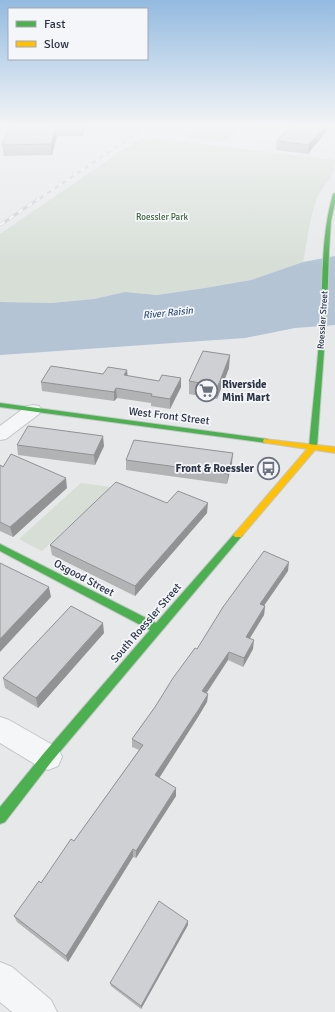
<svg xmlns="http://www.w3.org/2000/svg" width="335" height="1012" viewBox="0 0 335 1012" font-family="Signika,sans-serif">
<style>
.green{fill:#d6ded6}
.water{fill:#b4c4d5}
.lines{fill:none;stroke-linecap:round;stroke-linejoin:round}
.street-casing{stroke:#c4c6c8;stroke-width:2}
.fast-casing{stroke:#c4c6c8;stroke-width:2}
.slow-casing{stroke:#c4c6c8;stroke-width:2}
.street{fill:#f5f6f7;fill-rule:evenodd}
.fast{fill:#4caf50;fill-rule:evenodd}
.slow{fill:#ffc107;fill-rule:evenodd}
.rail-far1-casing{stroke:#cecfd2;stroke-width:2}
.rail-casing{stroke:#cecfd2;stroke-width:3}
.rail-far1{stroke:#f4f6f9;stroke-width:1.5;stroke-dasharray:4.5;stroke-linecap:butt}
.rail{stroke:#f4f6f9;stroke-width:2;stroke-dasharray:5.5;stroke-linecap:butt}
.wall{fill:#b1b3b5}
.shaded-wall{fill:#909294}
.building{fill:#ced0d3;stroke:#909294}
.labels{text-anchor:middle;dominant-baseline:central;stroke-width:3.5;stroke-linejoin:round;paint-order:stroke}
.far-park-label{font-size:9px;fill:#3f6138;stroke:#f4f6f9}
.far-street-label{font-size:9px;fill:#2b3445;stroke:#f4f6f9}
.far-water-label{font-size:10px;font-style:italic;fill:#34527a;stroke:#f4f6f9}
.poi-label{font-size:11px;font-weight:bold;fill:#2b3445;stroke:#f4f6f9;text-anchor:start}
.street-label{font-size:11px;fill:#2b3445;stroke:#f4f6f9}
</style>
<rect width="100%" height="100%" fill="#e6e8ea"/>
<g class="green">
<polygon points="199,127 209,129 211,127 240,129 224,142 186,137"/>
<path d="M142,137L335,160C335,178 321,186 316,201C309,221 307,242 303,262L251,280L205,288L157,295L125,292L94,299L51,303L0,302V234Z"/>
<polygon points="81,483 111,487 42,551 19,539"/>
</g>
<polygon class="water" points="335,256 335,325 295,328 245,338 0,355 0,302 51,303 94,299 125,292 157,295 205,288 251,280 303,262"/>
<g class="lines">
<defs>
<g id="street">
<polygon points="33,405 39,406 42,410 39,414 6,439 0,440 0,426 27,406"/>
<polygon points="0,717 9,720 58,748 62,757 58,766 48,770 38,766 0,743"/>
<polygon points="0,962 12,967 51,1000 57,1012 12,1012 0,1002"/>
</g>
<g id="fast">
<path d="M335,193V203L331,221L329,251L327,310L317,447L313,450L309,447C313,401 319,355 321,310C323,270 322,232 333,194Z"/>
<polygon points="0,403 267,439 271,441 267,443 0,407"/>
<polygon points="238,532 241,533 243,535 241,537 52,761 5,822 0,824 0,807 44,753 150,630 0,551 0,544 156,623 235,533"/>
</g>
<polygon id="slow" points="264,439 335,447 335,453 315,450 241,537 235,537 233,535 235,533 307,449 267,443 264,443 263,441"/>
</defs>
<use href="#street" class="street-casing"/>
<use href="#fast" class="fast-casing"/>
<use href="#slow" class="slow-casing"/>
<use href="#street" class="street"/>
<use href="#fast" class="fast"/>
<use href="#slow" class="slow"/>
<defs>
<polyline id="rail-far1" points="36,201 149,125"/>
<polyline id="rail" points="0,225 37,200"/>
</defs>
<use href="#rail-far1" class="rail-far1-casing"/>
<use href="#rail" class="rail-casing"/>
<use href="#rail-far1" class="rail-far1"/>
<use href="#rail" class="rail"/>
</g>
<g class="wall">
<polygon points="10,125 85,125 83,136 57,136 52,155 4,156 2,145"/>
<polygon points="287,125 331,125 308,154 276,150 277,141 288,130 288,127 287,127"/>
<polygon points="229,368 217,399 189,394 189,381"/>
<polygon points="103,374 127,376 181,387 170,409 151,406 151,403 117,398 114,401 42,391 41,382"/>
<polygon points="17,445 104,446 95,465 18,455"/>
<polygon points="126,460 232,463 227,484 126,470"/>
<polygon points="0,465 67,488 13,537 0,531"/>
<polygon points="167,503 207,513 135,596 52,555 50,545"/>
<polygon points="288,571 264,605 265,606 264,615 250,638 253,649 243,667 228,660 206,693 208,694 207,702 198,717 159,778 176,796 136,858 133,857 68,962 17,922 14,916 74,841 139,750 132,747 132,739 197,649"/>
<polygon points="104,633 38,708 5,688 3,678"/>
<polygon points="188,921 188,925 141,1009 111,986 110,983"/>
</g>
<g class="shaded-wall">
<polygon points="83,125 85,125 83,136"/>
<polygon points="325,125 331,125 308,154 309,145"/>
<polygon points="56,126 57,136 52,155 51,144"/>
<polygon points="230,355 229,368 217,399 218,386"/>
<polygon points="127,370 128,379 124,375"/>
<polygon points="181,378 181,387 170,409 170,399"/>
<polygon points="116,388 117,398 114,401 114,392"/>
<polygon points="103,436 104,446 95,465 94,455"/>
<polygon points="233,453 232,463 227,484 228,474"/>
<polygon points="66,478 67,488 13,537 10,527"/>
<polygon points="208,503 207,513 135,596 135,586"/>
<polygon points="289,562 288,571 259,613 260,604"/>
<polygon points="49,587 51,597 0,652 0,639"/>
<polygon points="265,606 264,615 245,646 246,637"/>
<polygon points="103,623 104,633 38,708 36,698"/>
<polygon points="254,640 253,649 243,667 244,658"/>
<polygon points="229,652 228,660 202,700 202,691"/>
<polygon points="208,694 207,702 198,717 156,783 155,775"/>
<polygon points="176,788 176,796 136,858 136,851"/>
<polygon points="133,849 133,857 68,962 66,956"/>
<polygon points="188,921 188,925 141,1009 141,1006"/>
</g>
<g class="building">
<polygon points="10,125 83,125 56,126 51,144 2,145"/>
<polygon points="291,125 325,125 309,145 277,141"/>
<polygon points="203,351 230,355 218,386 189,381"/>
<polygon points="51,366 103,374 108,367 127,370 124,375 159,381 162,375 181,378 170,399 151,396 152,394 116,388 114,392 41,382"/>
<polygon points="28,426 103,436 94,455 17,445"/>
<polygon points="134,440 233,453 228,474 126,460"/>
<polygon points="11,454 66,478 10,527 0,522 0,465 3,467"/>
<polygon points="116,482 167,503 178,491 208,503 135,586 50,545"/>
<polygon points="264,551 289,562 260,604 265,606 246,637 254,640 244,658 229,652 202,691 208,694 199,709 155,775 176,788 136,851 133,849 66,956 14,916 39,881 41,883 71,839 74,841 143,745 132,739 155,707 173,678 195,648 197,649 223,607"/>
<polygon points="0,563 49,587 0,639"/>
<polygon points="71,606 103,623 36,698 3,678"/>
<polygon points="159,901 188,921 141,1006 110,983"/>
</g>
<linearGradient id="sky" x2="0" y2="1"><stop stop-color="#93bae0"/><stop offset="0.47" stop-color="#f4f5f6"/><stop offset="1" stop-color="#f4f5f6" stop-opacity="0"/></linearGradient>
<rect width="335" height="267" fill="url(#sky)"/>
<defs>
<symbol id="supermarket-ring" viewBox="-11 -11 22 22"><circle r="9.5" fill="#f4f6f9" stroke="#6c737f" stroke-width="1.5"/><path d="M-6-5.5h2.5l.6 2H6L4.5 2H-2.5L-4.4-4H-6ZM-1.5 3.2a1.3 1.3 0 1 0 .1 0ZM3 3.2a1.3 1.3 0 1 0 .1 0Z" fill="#6c737f"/></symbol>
<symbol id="bus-ring" viewBox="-11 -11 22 22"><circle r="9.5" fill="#f4f6f9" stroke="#6c737f" stroke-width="1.5"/><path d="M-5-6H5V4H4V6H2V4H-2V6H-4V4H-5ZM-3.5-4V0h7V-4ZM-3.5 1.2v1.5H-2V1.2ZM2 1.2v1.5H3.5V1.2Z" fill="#6c737f"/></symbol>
</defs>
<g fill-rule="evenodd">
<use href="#supermarket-ring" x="194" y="378" width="25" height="25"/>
<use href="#bus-ring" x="256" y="456" width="25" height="25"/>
</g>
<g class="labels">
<g class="far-park-label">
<text x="162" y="217">Roessler Park</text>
</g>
<g class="far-street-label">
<text transform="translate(323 320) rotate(-86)">Roessler Street</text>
</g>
<g class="far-water-label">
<text transform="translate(168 313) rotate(-6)">River Raisin</text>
</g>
<g class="poi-label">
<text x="222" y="384">Riverside<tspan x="222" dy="13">Mini Mart</tspan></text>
<text x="254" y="468" text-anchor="end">Front &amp; Roessler</text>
</g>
<g class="street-label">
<text transform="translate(169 416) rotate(7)">West Front Street</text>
<text transform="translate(84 578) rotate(28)">Osgood Street</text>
<text transform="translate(146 623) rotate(-49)">South Roessler Street</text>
</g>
</g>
<rect x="8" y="8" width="140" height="52" fill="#f4f6f9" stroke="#a4a8b1"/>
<rect x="16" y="21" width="20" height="6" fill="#4caf50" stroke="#a4a8b1"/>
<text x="44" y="28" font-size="12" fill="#2b3445">Fast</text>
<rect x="16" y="41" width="20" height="6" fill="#ffc107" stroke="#a4a8b1"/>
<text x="44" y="48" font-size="12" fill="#2b3445">Slow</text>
</svg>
